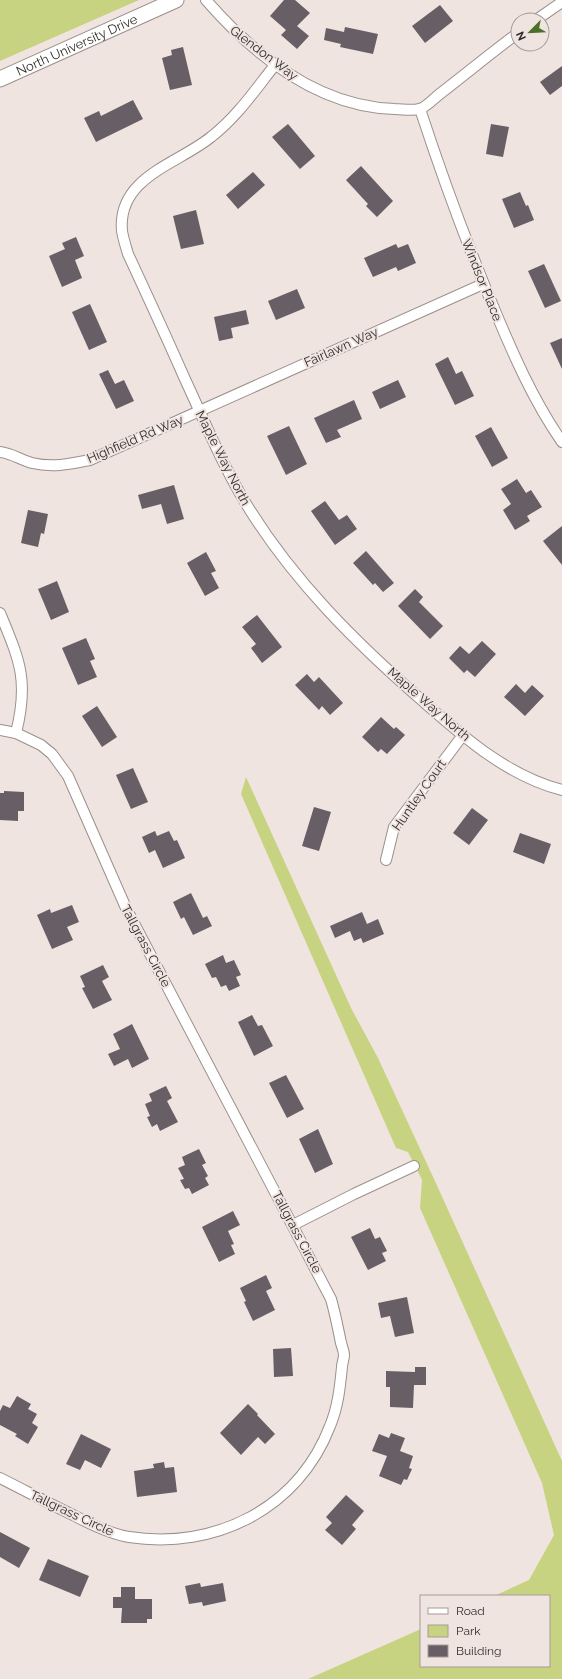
<svg xmlns="http://www.w3.org/2000/svg" width="562" height="1679" viewBox="0 0 562 1679" font-family="Raleway,sans-serif">
<style>
.green{fill:#c7d381}
.building{fill:#675f65}
.lines{fill:none;stroke-linecap:round;stroke-linejoin:round}
.street-casing{stroke:#9a908c;stroke-width:12}
.secondary-casing{stroke:#9a908c;stroke-width:17}
.street{stroke:#fff;stroke-width:10}
.secondary{stroke:#fff;stroke-width:15}
.labels{text-anchor:middle;dominant-baseline:central;stroke-width:4;stroke-linejoin:round;paint-order:stroke}
.street-label{font-size:13px;fill:#312d2b;stroke:#f0e4e0}
</style>
<rect width="100%" height="100%" fill="#f0e4e0"/>
<g class="green">
<polygon points="0,0 139,0 0,61"/>
<polygon points="246,777 351,1008 378,1058 434,1179 562,1461 562,1679 308,1679 421,1629 421,1666 549,1666 549,1596 494,1596 529,1580 554,1535 542,1483 420,1208 422,1180 408,1152 396,1148 241,794"/>
</g>
<g class="building">
<polygon points="284,0 295,0 310,13 297,26 309,36 297,49 281,35 286,30 270,16"/>
<polygon points="440,5 453,21 425,43 412,26"/>
<polygon points="345,27 378,34 373,54 340,47 341,44 324,40 326,28 344,32"/>
<polygon points="183,47 192,85 170,90 162,58 172,55 171,50"/>
<polygon points="562,66 562,86 550,95 540,82"/>
<polygon points="133,100 143,119 96,142 84,118 99,111 101,116"/>
<polygon points="288,124 315,156 300,169 272,137"/>
<polygon points="491,124 509,127 503,157 486,154"/>
<polygon points="361,166 393,201 377,217 366,206 368,204 346,180"/>
<polygon points="253,172 265,185 238,209 226,195"/>
<polygon points="520,192 526,206 528,205 534,220 514,228 502,199"/>
<polygon points="196,210 204,244 181,249 173,216"/>
<polygon points="76,237 84,256 75,260 82,278 62,287 49,256 65,249 62,243"/>
<polygon points="396,244 398,248 408,244 416,263 398,271 396,267 373,277 364,258"/>
<polygon points="544,264 561,301 545,308 528,271"/>
<polygon points="297,289 305,308 276,320 268,301"/>
<polygon points="90,304 107,342 89,350 72,312"/>
<polygon points="246,310 249,324 231,328 233,338 219,341 214,317"/>
<polygon points="562,338 562,369 550,343"/>
<polygon points="448,357 456,374 462,371 474,396 455,405 435,364"/>
<polygon points="108,370 115,384 124,380 134,401 116,409 99,374"/>
<polygon points="398,380 406,397 380,409 372,392"/>
<polygon points="354,400 362,419 337,430 341,437 326,443 314,418"/>
<polygon points="289,426 307,464 286,475 267,436"/>
<polygon points="491,427 508,458 492,467 475,436"/>
<polygon points="517,479 526,493 531,490 542,507 527,516 530,521 515,530 503,510 511,504 501,489"/>
<polygon points="174,485 184,519 167,524 161,504 142,509 138,495"/>
<polygon points="325,501 339,520 347,515 357,529 335,545 311,511"/>
<polygon points="28,510 48,514 44,534 41,533 38,547 21,543"/>
<polygon points="562,526 562,565 543,541"/>
<polygon points="366,551 394,583 383,592 375,583 373,585 353,563"/>
<polygon points="206,552 216,571 211,573 219,588 205,596 187,563"/>
<polygon points="57,581 69,612 51,620 38,589"/>
<polygon points="415,589 423,597 419,602 443,626 430,639 398,606"/>
<polygon points="257,615 282,647 262,663 251,648 256,644 242,627"/>
<polygon points="86,638 95,659 90,661 97,677 78,685 62,648"/>
<polygon points="482,641 496,654 475,677 467,670 464,673 449,658 460,646 469,654"/>
<polygon points="307,674 314,682 319,677 343,703 330,715 322,706 319,710 295,685"/>
<polygon points="516,684 525,693 532,685 544,696 525,716 504,697"/>
<polygon points="97,706 117,737 102,747 82,716"/>
<polygon points="381,717 394,729 396,727 405,735 387,754 381,749 378,752 362,737"/>
<polygon points="133,768 148,802 131,809 116,775"/>
<polygon points="4,791 24,792 24,811 18,811 18,821 0,820 0,793 4,793"/>
<polygon points="314,807 331,812 319,851 302,846"/>
<polygon points="472,808 488,820 469,845 453,833"/>
<polygon points="155,831 157,836 169,831 174,841 177,840 185,858 163,868 155,850 149,853 142,837"/>
<polygon points="520,833 551,844 544,864 513,852"/>
<polygon points="191,893 203,918 207,916 212,926 193,935 184,917 181,919 173,902"/>
<polygon points="72,905 79,922 67,927 73,940 52,949 37,915 50,909 51,913"/>
<polygon points="362,912 367,924 378,919 384,934 363,943 361,938 354,941 350,931 335,938 330,926"/>
<polygon points="223,955 226,963 234,960 241,975 236,977 240,986 229,991 226,985 221,987 216,977 212,978 205,964"/>
<polygon points="103,965 109,977 102,981 112,1000 93,1009 82,988 85,987 80,976"/>
<polygon points="252,1015 258,1026 262,1025 273,1046 254,1056 238,1022"/>
<polygon points="132,1024 149,1059 132,1068 128,1059 114,1066 108,1054 120,1049 113,1034"/>
<polygon points="286,1075 304,1109 287,1118 269,1083"/>
<polygon points="166,1086 172,1098 167,1101 178,1122 160,1131 157,1124 152,1127 147,1117 150,1116 145,1104 152,1101 149,1094"/>
<polygon points="318,1129 333,1164 315,1173 299,1139"/>
<polygon points="199,1149 206,1163 202,1165 208,1176 205,1178 209,1185 192,1194 189,1188 185,1189 180,1180 184,1179 178,1168 185,1165 182,1157"/>
<polygon points="233,1211 240,1225 228,1231 234,1244 231,1245 235,1254 219,1262 202,1227"/>
<polygon points="370,1228 375,1239 380,1237 387,1251 382,1253 386,1261 368,1270 351,1237"/>
<polygon points="266,1275 272,1288 266,1291 275,1310 253,1321 244,1302 246,1301 240,1288"/>
<polygon points="407,1297 414,1333 395,1337 390,1316 381,1318 378,1303"/>
<polygon points="291,1348 293,1376 274,1377 273,1349"/>
<polygon points="415,1367 426,1367 426,1385 414,1385 413,1408 390,1407 390,1387 386,1387 386,1371 415,1372"/>
<polygon points="17,1396 31,1404 28,1409 37,1414 32,1423 38,1427 28,1444 15,1436 17,1434 0,1425 0,1411 3,1405 10,1408"/>
<polygon points="248,1404 258,1414 257,1415 275,1434 265,1444 258,1437 241,1455 220,1433"/>
<polygon points="391,1433 405,1438 400,1451 413,1456 409,1468 412,1469 407,1480 404,1479 401,1485 379,1476 387,1456 372,1451 379,1434 389,1438"/>
<polygon points="81,1434 111,1449 101,1468 85,1460 80,1470 66,1464"/>
<polygon points="164,1462 165,1468 174,1467 177,1492 137,1497 134,1471 154,1468 153,1464"/>
<polygon points="346,1495 364,1511 352,1525 356,1529 342,1545 325,1530 332,1523 326,1517"/>
<polygon points="0,1532 30,1548 19,1568 0,1557"/>
<polygon points="48,1559 89,1576 80,1597 39,1580"/>
<polygon points="200,1583 201,1587 223,1583 226,1601 203,1606 202,1602 189,1604 185,1586"/>
<polygon points="121,1587 135,1587 135,1599 152,1599 152,1619 147,1619 147,1623 121,1623 122,1608 113,1608 113,1597 121,1597"/>
</g>
<g class="lines">
<defs>
<g id="street">
<path d="M206,0C254,55 318,107 395,109C402,109 412,111 419,109C426,108 435,97 441,93C467,73 492,52 518,33"/>
<polyline points="536,20 562,2"/>
<path d="M275,65C255,90 237,117 211,137C178,164 117,177 122,231C123,238 126,247 128,254C147,295 166,336 184,377C204,420 221,462 245,502C292,580 357,644 425,703C466,739 508,776 562,790"/>
<path d="M420,109C442,176 466,242 493,306C513,354 533,400 562,442"/>
<path d="M0,452C11,453 21,460 32,463C53,468 70,464 90,460L483,284"/>
<path d="M0,613C20,661 29,681 16,733"/>
<path d="M0,730L16,733L41,745L52,754L68,776L126,908L331,1299C335,1313 338,1328 341,1343C342,1347 344,1351 344,1355C344,1359 342,1363 342,1367C340,1387 338,1407 330,1426C298,1509 215,1550 129,1537C110,1534 90,1524 73,1515C48,1503 24,1490 0,1478"/>
<polyline points="386,860 394,827 463,735"/>
<polyline points="293,1225 354,1194 414,1166"/>
</g>
<g id="secondary">
<path id="s1" d="M0,79L176,0"/>
</g>
</defs>
<use href="#street" class="street-casing"/>
<use href="#secondary" class="secondary-casing"/>
<use href="#street" class="street"/>
<use href="#secondary" class="secondary"/>
</g>
<g class="labels">
<g class="street-label">
<text stroke="none"><textPath href="#s1" startOffset="84">North University Drive</textPath></text>
<text transform="translate(264 53) rotate(37)">Glendon Way</text>
<text transform="translate(482 280) rotate(68)">Windsor Place</text>
<text transform="translate(341 347) rotate(-24)">Fairlawn Way</text>
<text transform="translate(135 439) rotate(-23)">Highfield Rd Way</text>
<text transform="translate(223 458) rotate(63)">Maple Way North</text>
<text transform="translate(429 704) rotate(41)">Maple Way North</text>
<text transform="translate(419 795) rotate(-55)">Huntley Court</text>
<text transform="translate(146 946) rotate(62)">Tallgrass Circle</text>
<text transform="translate(297 1232) rotate(62)">Tallgrass Circle</text>
<text transform="translate(72 1513) rotate(25)">Tallgrass Circle</text>
</g>
</g>
<rect x="420" y="1595" width="130" height="72" fill="#f0e4e0" stroke="#a49b98"/>
<rect x="428" y="1608" width="20" height="6" fill="#ffffff" stroke="#a49b98"/>
<text x="456" y="1615" font-size="12" fill="#312d2b">Road</text>
<rect x="428" y="1625" width="20" height="12" fill="#c7d381" stroke="#a49b98"/>
<text x="456" y="1635" font-size="12" fill="#312d2b">Park</text>
<rect x="428" y="1645" width="20" height="12" fill="#675f65" stroke="#a49b98"/>
<text x="456" y="1655" font-size="12" fill="#312d2b">Building</text>
<g transform="translate(530 32) rotate(246)"><circle r="19" fill="#f0e4e0" stroke="#a49b98"/>
<path d="M0-3L7 15L0 10L-7 15Z" fill="#4a7029"/>
<text y="-6" font-size="11" font-weight="bold" text-anchor="middle" fill="#312d2b">N</text>
</g>
</svg>
